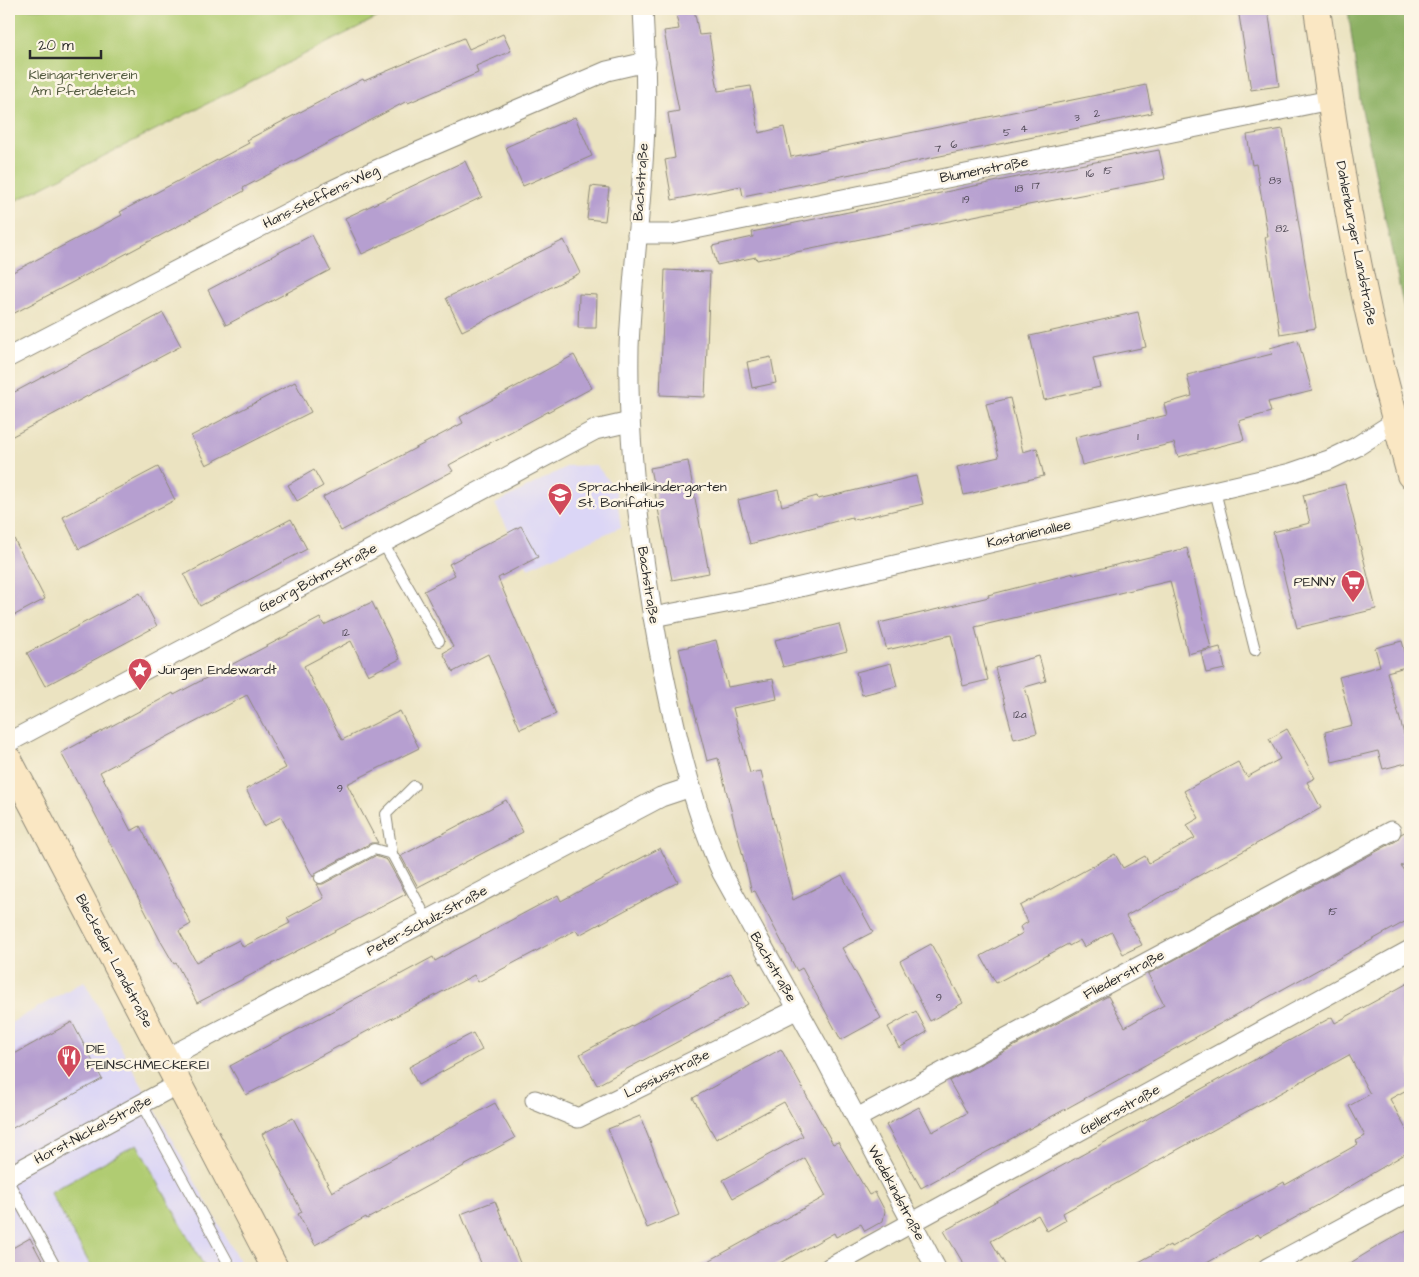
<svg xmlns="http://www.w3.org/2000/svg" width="1419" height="1277" viewBox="0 0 1419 1277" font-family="'Architects Daughter',sans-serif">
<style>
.built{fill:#dbd6f6}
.green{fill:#b0cc72;stroke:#6e7c4e}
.forest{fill:#8cb064;stroke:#5c6e48}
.building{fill:#b69fd0}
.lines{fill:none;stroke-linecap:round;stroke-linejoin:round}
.lane-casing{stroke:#8b8776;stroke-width:12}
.street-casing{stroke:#8b8776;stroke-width:21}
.secondary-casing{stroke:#8b8776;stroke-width:28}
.lane{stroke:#fff;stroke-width:10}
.street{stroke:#fff;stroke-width:19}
.secondary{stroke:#fae7c3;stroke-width:26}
.labels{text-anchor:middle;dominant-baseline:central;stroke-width:5;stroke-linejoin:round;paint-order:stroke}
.number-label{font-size:11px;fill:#4e4854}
.park-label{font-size:14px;fill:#535b40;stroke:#fcf5e5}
.street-label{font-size:14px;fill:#2b2b2b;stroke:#fcf5e5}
.poi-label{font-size:14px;fill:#2b2b2b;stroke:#fcf5e5;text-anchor:start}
</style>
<rect width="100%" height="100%" fill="#fcf5e5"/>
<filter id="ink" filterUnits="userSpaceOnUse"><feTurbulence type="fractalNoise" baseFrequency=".02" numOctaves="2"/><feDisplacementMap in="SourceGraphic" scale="10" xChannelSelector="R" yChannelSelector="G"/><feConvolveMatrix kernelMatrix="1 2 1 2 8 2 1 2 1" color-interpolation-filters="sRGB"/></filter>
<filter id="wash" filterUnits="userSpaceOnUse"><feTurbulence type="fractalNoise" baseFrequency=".0096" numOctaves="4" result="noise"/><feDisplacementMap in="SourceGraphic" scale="20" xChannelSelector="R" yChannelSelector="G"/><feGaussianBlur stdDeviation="1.12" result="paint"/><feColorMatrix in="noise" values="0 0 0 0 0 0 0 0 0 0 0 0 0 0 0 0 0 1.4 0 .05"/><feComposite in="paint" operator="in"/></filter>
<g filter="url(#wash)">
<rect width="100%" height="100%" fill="#ebe3c1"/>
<g class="built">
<polygon points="596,465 616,490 621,527 528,568 495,504 568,466"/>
<polygon points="84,981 243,1268 9,1268 9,1024"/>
</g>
<g class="green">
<polygon points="9,9 394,9 9,204"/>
<polygon points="137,1144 205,1268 92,1268 50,1192"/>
</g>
<polygon class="forest" points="1348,9 1410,9 1410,337 1360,100"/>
<g id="blocks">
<g class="building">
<polygon points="675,9 694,9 699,35 709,34 718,91 751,86 759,133 784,127 791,157 1146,85 1152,113 743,196 741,186 672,200 665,160 675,158 668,113 679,111 664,31 679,29"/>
<polygon points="1238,9 1268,9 1279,86 1251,90"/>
<polygon points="503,34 511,51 476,66 478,73 408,103 407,101 243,188 244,191 9,316 9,274 122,215 120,212 249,143 247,140 363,79 364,81 464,38 469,49"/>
<polygon points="575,117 592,156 523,186 506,147"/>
<polygon points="1283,129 1316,328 1280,334 1265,237 1268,237 1256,164 1252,165 1247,135"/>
<polygon points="1159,150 1165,179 1023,206 757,260 756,257 717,265 712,246 753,237 752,232 1037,173"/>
<polygon points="465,161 482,197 362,254 345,218"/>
<polygon points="591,186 609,188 605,221 587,219"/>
<polygon points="312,235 330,270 226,325 208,290"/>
<polygon points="564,240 580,273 462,331 446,298"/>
<polygon points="665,270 710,272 705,397 660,395"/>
<polygon points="579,294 597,295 596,328 578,328"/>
<polygon points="1138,312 1146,347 1093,358 1100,387 1044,400 1030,336"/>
<polygon points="163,313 181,346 9,438 9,395"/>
<polygon points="1298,340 1312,391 1268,402 1271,412 1239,421 1244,440 1178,457 1174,443 1082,465 1075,437 1167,415 1164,404 1192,396 1187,375 1272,354 1270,348"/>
<polygon points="574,355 592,388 449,465 453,471 341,531 323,497 463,423 460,417"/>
<polygon points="771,357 776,383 752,388 747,362"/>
<polygon points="295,382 311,412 206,465 191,436"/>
<polygon points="1010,398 1023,452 1037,448 1044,476 964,495 957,467 999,457 986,404"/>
<polygon points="688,461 709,573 672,580 650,468"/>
<polygon points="158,467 175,500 79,549 63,517"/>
<polygon points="314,470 323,486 297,501 288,485"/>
<polygon points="916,476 923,504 853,520 852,517 750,544 738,500 778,490 782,506 817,496 818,499"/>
<polygon points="1345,484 1376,609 1297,628 1273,532 1310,523 1303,495"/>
<polygon points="291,519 307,549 200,606 184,575"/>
<polygon points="521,526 538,557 498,578 556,714 520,729 488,654 453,672 443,653 453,647 424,591 455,575 449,564"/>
<polygon points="9,529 45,599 9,618"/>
<polygon points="1187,548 1211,648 1188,654 1170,581 975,627 988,680 963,686 951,635 887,650 879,623 989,597 988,595 1074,573 1074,575"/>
<polygon points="140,593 157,626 45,686 27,653"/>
<polygon points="372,602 400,659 368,675 351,641 304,666 342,740 400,711 419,748 347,784 378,843 371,843 317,872 313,877 281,817 264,826 246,789 286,768 247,695 100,772 131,831 140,826 191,924 179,931 196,962 239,940 243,947 290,923 287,918 324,898 317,884 323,884 375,856 387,860 406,894 197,1003 176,963 174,964 160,940 79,783 78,784 61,753 173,693 174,695 320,618 324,625"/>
<polygon points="839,624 847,651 783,667 775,640"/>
<polygon points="716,640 728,687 773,679 777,699 733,708 750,773 761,771 793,900 842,875 873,932 842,948 881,1018 841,1040 802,968 797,971 755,891 752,892 718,758 707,761 679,649"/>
<polygon points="1402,641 1409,666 1387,672 1410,756 1410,762 1383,769 1378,751 1332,762 1325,732 1352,725 1339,677 1380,666 1375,648"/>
<polygon points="1220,647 1225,669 1206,673 1201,652"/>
<polygon points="1039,656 1046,681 1025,687 1037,733 1014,739 995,668"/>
<polygon points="891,663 897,686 862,695 856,672"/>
<polygon points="1287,729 1315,778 1307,782 1321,808 1126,916 1142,945 1123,954 1112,932 1084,947 1080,940 1069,946 1068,944 996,983 981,956 1023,933 1020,927 1028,922 1020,906 1115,854 1123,868 1145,856 1149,863 1195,838 1187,825 1199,818 1184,791 1238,762 1247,777 1280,759 1269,739"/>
<polygon points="506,800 523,832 418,887 401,856"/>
<polygon points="1410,829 1410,861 1401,866 1410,882 1410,919 1071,1106 921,1188 886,1125 919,1107 932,1132 967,1113 949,1081 1108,996 1125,1027 1164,1005 1148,974 1396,841 1401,834"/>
<polygon points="660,848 678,882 579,935 576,930 478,982 474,975 246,1095 230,1066 433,957 435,961 558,895 561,901"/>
<polygon points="931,944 963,1003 930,1021 900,961"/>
<polygon points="731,973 748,1004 597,1085 580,1054"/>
<polygon points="1410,982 1410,1088 1390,1099 1410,1137 1410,1151 1322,1203 1260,1237 1258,1234 1198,1268 1128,1268 1170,1245 1171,1247 1243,1206 1242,1205 1284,1182 1285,1185 1358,1144 1356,1141 1365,1136 1349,1106 1370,1094 1349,1055 1063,1213 1066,1220 1047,1231 1038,1215 991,1241 1007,1268 966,1268 944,1231 1332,1017 1335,1023"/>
<polygon points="916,1011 927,1032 899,1048 888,1027"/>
<polygon points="72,1022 102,1079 9,1130 9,1057"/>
<polygon points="473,1033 482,1050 418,1085 409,1067"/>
<polygon points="781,1049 833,1144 838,1142 869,1195 875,1192 885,1211 883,1221 865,1231 861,1224 836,1237 834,1233 771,1268 696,1268 826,1196 805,1158 733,1198 723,1180 803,1136 784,1102 716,1139 693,1098"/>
<polygon points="495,1103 515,1138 367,1219 366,1217 315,1245 298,1214 302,1212 262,1134 293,1118 332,1192"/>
<polygon points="640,1116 679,1215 647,1228 608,1129"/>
<polygon points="495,1201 522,1268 483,1268 470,1236 461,1214"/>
<polygon points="1410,1228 1410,1268 1342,1268 1380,1245"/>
<polygon points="30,1238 46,1268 9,1268 9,1250"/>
</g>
</g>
</g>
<g filter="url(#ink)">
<use href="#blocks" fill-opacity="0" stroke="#8b8776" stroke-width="1"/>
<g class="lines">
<defs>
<g id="lane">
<polyline points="1215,491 1255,650"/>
<polyline points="383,543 439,641"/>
<polyline points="414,786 386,814 392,854 428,921"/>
<polyline points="320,878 374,849 392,854"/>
<polyline points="141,1103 231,1268"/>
<polyline points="9,1183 56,1268"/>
</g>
<g id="street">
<path d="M643,9C645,47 647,85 645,123C643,198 632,272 629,347C627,447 640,547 658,645C673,722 690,801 722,873L822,1053L936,1268"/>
<polyline points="637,234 671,234 1330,100"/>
<polyline points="9,357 322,195 362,176 607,71 646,62"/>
<polyline points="653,617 757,597 1291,473 1329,460 1356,447 1396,421"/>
<polyline points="9,742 595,430 630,422"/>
<polyline points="165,1059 661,797 691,787"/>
<polyline points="535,1100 578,1118 798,1009"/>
<polyline points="857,1118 1391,831"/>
<polyline points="9,1176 178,1084"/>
<polyline points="829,1268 1410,950"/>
<polyline points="1267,1268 1410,1191"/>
</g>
<g id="secondary">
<path d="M1317,9C1331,107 1345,205 1366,301C1378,360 1395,417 1410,475"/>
<polyline points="9,760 275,1268"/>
</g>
</defs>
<use href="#lane" class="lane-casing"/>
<use href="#street" class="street-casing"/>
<use href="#secondary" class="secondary-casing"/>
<use href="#lane" class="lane"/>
<use href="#street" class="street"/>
<use href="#secondary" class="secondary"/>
</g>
</g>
<defs>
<symbol id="school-pin" viewBox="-11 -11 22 30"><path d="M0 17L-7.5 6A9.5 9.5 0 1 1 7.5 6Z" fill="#d1495b" stroke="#fcf5e5"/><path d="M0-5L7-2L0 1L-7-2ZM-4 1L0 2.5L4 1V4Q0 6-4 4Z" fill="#fff"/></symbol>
<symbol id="supermarket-pin" viewBox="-11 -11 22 30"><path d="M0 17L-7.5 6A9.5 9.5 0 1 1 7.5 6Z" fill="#d1495b" stroke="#fcf5e5"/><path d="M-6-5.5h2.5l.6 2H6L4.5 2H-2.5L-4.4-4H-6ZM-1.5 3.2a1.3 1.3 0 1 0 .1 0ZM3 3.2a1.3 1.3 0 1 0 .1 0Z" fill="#fff"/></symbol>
<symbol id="sight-pin" viewBox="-11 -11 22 30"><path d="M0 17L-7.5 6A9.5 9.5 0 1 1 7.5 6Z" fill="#d1495b" stroke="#fcf5e5"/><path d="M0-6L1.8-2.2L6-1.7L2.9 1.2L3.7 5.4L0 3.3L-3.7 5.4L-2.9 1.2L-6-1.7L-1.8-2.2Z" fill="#fff"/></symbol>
<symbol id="restaurant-pin" viewBox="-11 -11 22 30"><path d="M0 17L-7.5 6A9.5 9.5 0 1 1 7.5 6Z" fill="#d1495b" stroke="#fcf5e5"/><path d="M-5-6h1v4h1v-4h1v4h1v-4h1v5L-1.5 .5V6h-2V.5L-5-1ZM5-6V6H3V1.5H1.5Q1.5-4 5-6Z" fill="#fff"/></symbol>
</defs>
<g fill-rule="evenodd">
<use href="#school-pin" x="546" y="481" width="28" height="38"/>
<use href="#supermarket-pin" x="1339" y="568" width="28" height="38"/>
<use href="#sight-pin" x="126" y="656" width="28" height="38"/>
<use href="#restaurant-pin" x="55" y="1043" width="28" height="38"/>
</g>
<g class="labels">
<g class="number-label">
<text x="1097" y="113">2</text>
<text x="1077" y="117">3</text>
<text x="1024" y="128">4</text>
<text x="1007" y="132">5</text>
<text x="954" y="144">6</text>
<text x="938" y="148">7</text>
<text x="1108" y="170">15</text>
<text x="1090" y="173">16</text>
<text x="1275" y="180">83</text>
<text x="1036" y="185">17</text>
<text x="1019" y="188">18</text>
<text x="966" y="199">19</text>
<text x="1282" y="228">82</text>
<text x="1138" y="436">1</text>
<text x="346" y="632">12</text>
<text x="1020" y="714">12a</text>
<text x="340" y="788">9</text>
<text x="1333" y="911">15</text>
<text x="939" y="997">9</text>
</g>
<g class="park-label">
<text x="83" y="75">Kleingartenverein<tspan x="83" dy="16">Am Pferdeteich</tspan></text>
</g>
<g class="street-label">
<text transform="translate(984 170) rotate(-11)">Blumenstraße</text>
<text transform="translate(641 182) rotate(-86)">Bachstraße</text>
<text transform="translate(321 197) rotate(-26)">Hans-Steffens-Weg</text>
<text transform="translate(1356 243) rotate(79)">Dahlenburger Landstraße</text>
<text transform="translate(1029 534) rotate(-13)">Kastanienallee</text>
<text transform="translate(318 578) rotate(-28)">Georg-Böhm-Straße</text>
<text transform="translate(648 585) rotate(81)">Bachstraße</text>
<text transform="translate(427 921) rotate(-28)">Peter-Schulz-Straße</text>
<text transform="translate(114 961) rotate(62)">Bleckeder Landstraße</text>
<text transform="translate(773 967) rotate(60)">Bachstraße</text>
<text transform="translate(1124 975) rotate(-28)">Fliederstraße</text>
<text transform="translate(667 1074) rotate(-26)">Lossiusstraße</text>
<text transform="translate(1120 1110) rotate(-29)">Gellersstraße</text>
<text transform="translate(93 1130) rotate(-28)">Horst-Nickel-Straße</text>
<text transform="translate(896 1193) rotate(62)">Wedekindstraße</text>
</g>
<g class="poi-label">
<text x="578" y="487">Sprachheilkindergarten<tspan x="578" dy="16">St. Bonifatius</tspan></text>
<text x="1336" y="582" text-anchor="end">PENNY</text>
<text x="158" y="670">Jürgen Endewardt</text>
<text x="86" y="1049">DIE<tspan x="86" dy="16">FEINSCHMECKEREI</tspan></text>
</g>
</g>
<rect width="1419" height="1277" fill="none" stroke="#fcf5e5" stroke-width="30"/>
<path d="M30 50v8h71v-8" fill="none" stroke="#2b2b2b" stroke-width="2.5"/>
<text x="38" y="50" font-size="15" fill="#2b2b2b" stroke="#fcf5e5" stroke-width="4" paint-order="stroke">20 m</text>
</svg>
